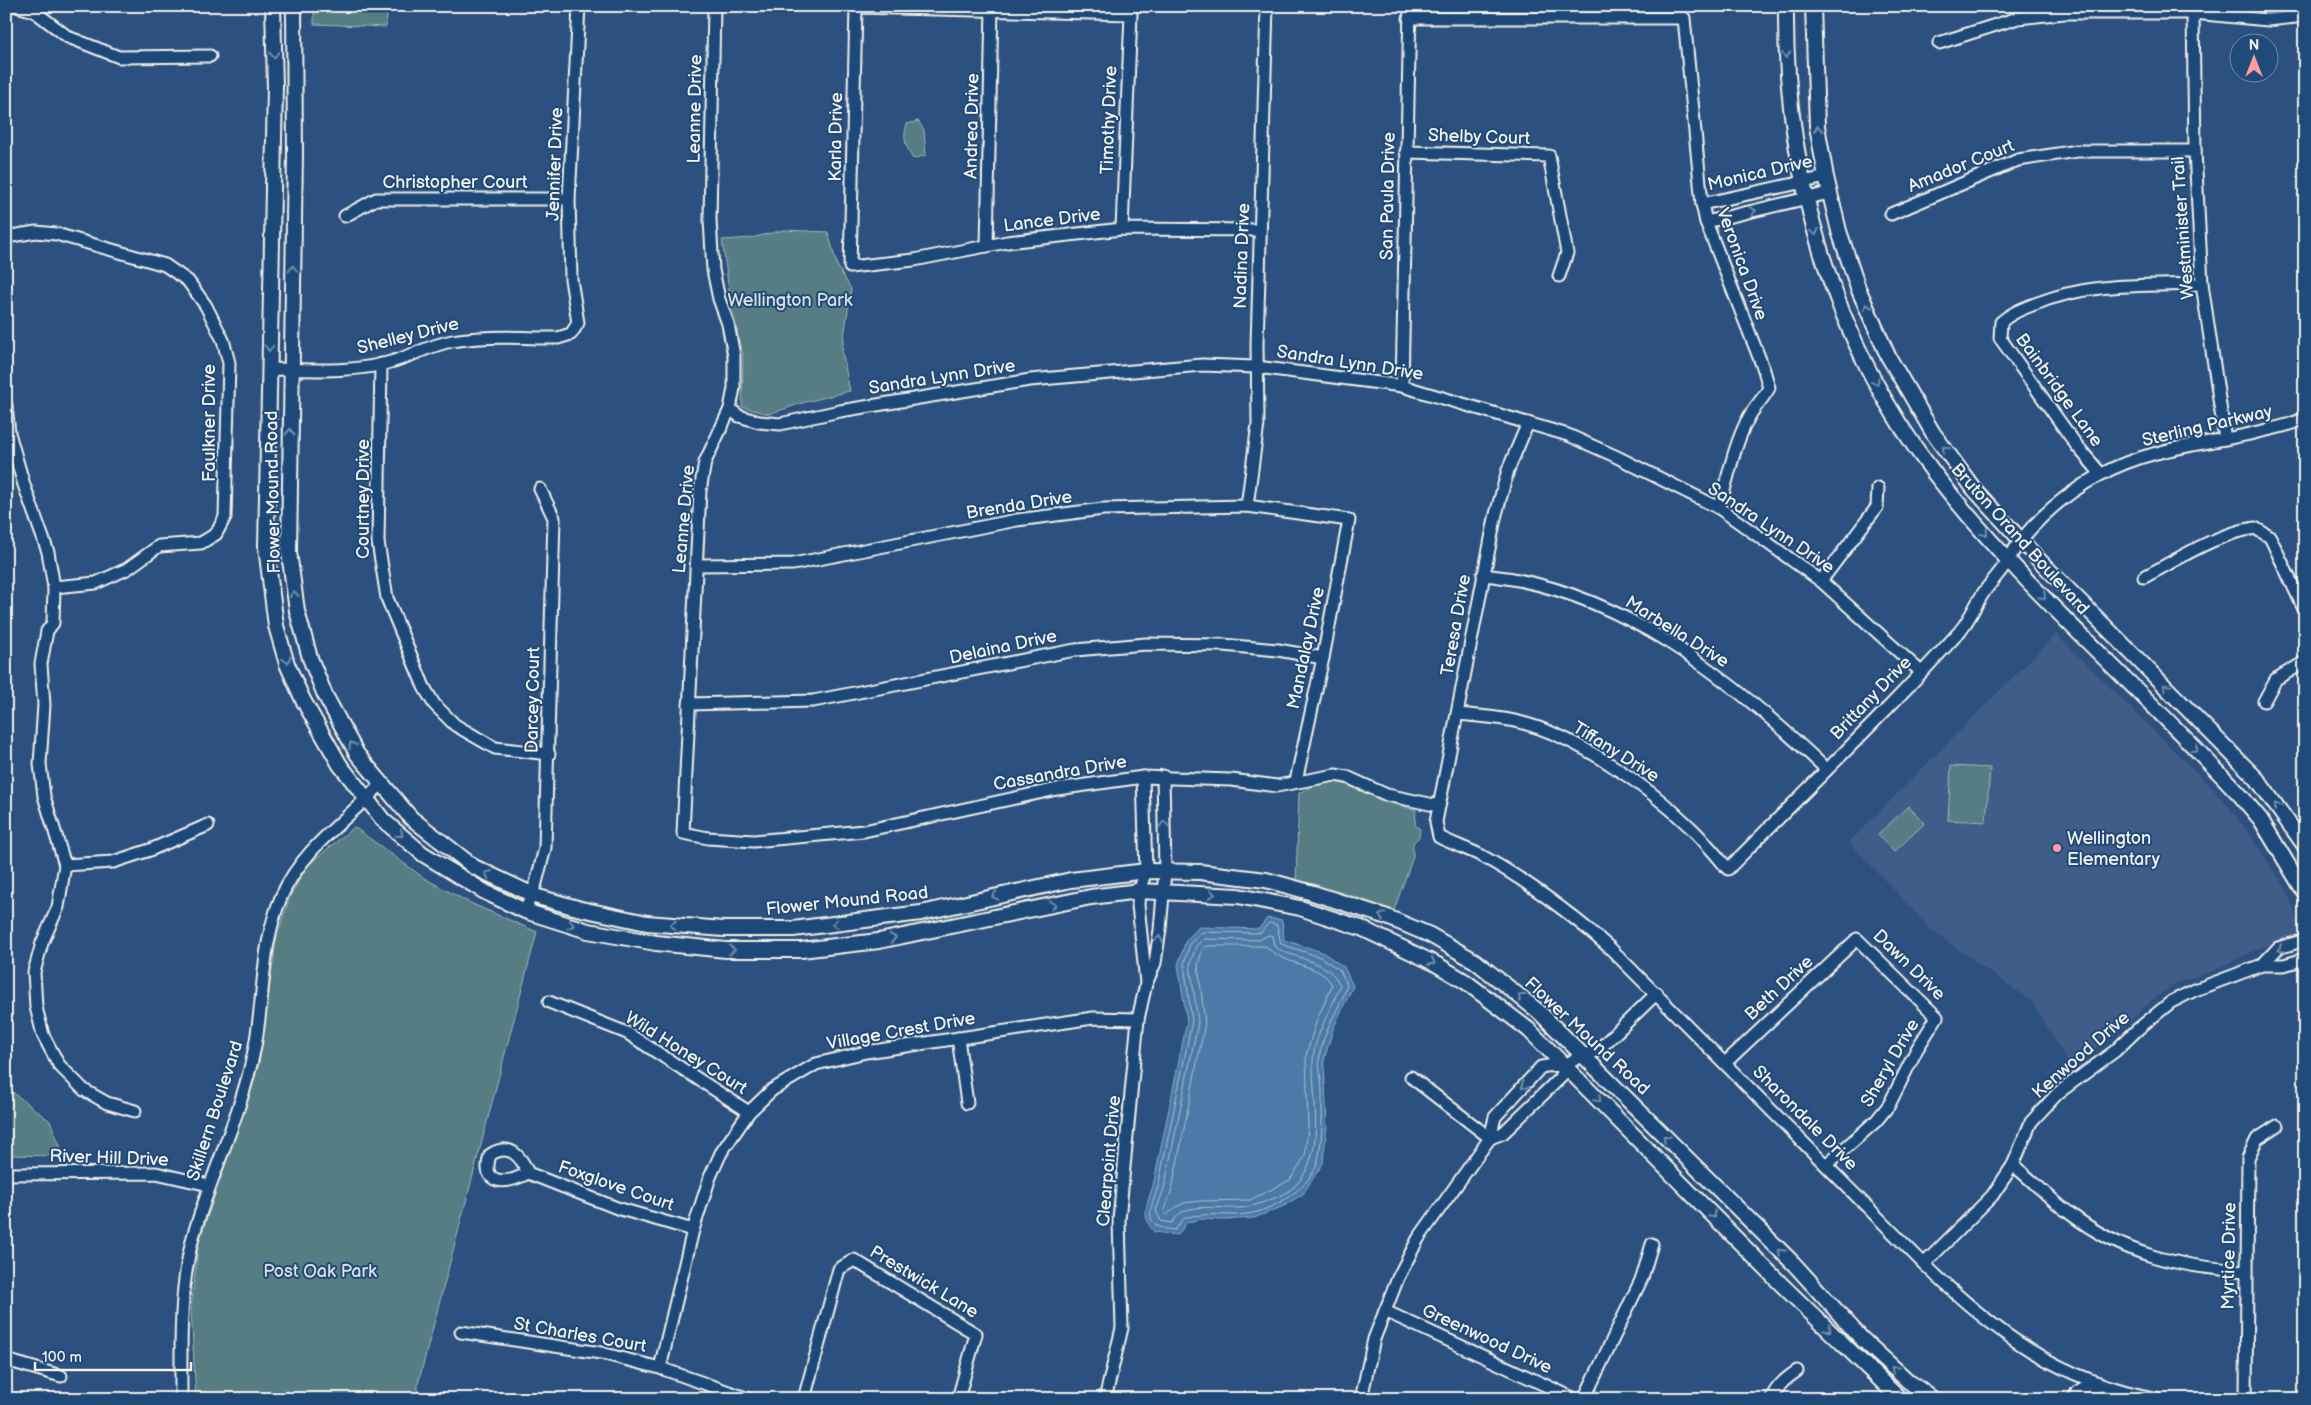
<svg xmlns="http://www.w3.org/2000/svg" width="2311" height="1405" viewBox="0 0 2311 1405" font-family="'Balsamiq Sans',sans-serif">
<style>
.built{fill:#405c88}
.green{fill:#567d84;stroke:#a5b7b6}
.water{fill:#4b7aa8;stroke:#8faac2}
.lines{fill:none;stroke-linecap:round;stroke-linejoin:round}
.shore{stroke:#b0c1ce;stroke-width:1}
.minor-casing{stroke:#f4f1e8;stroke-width:15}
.major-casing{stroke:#f4f1e8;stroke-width:18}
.minor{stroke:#1f4a7a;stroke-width:11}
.major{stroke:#1f4a7a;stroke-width:14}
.oneway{stroke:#748da6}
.poi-dot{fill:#ff9aa2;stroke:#1f4a7a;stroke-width:2}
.labels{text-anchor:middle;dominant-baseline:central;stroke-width:4;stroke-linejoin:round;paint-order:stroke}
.street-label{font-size:18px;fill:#f4f1e8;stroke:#1f4a7a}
.park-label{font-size:18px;fill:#dce0d9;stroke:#1f4a7a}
.poi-label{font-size:18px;fill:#f4f1e8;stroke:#1f4a7a;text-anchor:start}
</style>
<rect width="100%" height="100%" fill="#2c507f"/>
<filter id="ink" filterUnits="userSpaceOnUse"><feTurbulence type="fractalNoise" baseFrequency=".02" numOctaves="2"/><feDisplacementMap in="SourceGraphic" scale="10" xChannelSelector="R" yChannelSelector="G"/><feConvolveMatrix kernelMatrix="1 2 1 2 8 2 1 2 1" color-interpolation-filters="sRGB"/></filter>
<g filter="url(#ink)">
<polygon class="built" points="2056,634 2214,790 2241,822 2285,887 2303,933 2257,949 2213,971 2177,983 2152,1000 2125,1026 2071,1068 2031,1001 1932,931 1849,842"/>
<g class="green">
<polygon points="314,6 388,6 386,27 314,24"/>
<path d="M918,121L924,130L926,155L913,159C906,147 902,137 907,124Z"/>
<polygon points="784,230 828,232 837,265 851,289 842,351 850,391 802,403 769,414 742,407 743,356 732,311 722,240 751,238"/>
<polygon points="1951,766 1990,768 1986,822 1948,820"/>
<polygon points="1327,779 1351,786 1383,801 1416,810 1415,825 1420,829 1419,837 1413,843 1413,857 1394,910 1339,892 1296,881 1299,793"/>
<polygon points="1908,806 1925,823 1894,852 1878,835"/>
<polygon points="354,827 424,878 468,902 537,932 418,1384 418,1399 196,1399 191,1310 198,1245 259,1064 276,940 290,896 308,865"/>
<polygon points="6,1087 50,1121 64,1156 6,1155"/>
</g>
<path class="water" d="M1267,918L1282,920L1284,940L1322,952L1344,967L1353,986L1333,1029L1324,1060L1327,1127L1323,1163L1303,1194L1284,1206L1254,1218L1222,1220L1202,1219L1187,1222L1178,1235L1154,1232C1140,1214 1147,1205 1153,1186L1187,1021L1178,965L1186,940L1199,927L1259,929Z"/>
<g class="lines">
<g class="shore">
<path d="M1269,923L1277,925L1281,944L1320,957L1340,970L1347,985C1340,1010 1321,1033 1319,1060C1319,1070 1322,1081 1322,1091C1322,1113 1323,1138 1318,1160C1313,1185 1277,1208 1253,1213C1230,1218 1207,1211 1184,1218L1175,1230C1141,1227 1150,1211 1158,1187L1192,1021L1184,964L1190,943L1202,932L1260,933Z"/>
<path d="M1269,935L1272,936L1274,945L1278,949C1300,960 1329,961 1340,985C1332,1010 1314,1034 1313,1061C1312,1102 1327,1152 1295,1186C1286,1195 1270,1200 1258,1204C1234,1214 1205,1201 1182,1212C1178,1214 1175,1219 1172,1223L1161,1221L1156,1211L1164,1188L1198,1022L1190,965L1196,946L1204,939L1259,940Z"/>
<path d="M1207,946H1266C1282,966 1325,964 1332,986L1316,1022L1306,1056L1308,1126L1305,1156L1290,1180L1250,1200L1200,1201L1184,1203L1176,1207L1167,1215L1164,1212L1172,1189L1205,1023L1198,965L1202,951Z"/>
</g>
<defs>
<g id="minor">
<polyline points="17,6 34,11 68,37 119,57 210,56"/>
<polyline points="714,6 710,220 713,270 719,299 728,324 734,356 734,388 730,409 705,462 700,491 683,833 708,838 754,841 864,831 1057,789 1143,777 1231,780 1277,786 1335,775 1347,777 1387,795 1439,806"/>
<polyline points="2193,13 2195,151 2202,284 2225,439"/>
<path d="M1409,18H1684L1702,204L1706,222L1764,370L1769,388C1763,399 1755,406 1749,417C1734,444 1728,479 1719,508"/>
<polyline points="1939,43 2018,18 2064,13 2193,13 2268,20 2305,16"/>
<polyline points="1406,152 1549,156 1567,253 1559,276"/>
<polyline points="1702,204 1826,177"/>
<polyline points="1891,214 2018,160 2077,151 2195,151"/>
<polyline points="345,216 376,199 569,199"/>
<polyline points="1706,222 1829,193"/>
<polyline points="1122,229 1131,14 856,7 850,267 914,260 1007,242 1122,229 1260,230"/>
<polyline points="6,237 36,232 56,234 165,265 188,281 206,306 223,340 229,363 225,517 216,534 201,543 159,546 127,569 96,583 54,587"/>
<polyline points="987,246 992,6"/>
<polyline points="381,364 378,542 387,598 424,687 434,704 455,725 495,748 549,754"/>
<path d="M269,369C308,370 358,373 394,361C414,355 431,345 452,341C486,335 523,338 558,338L571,334L578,323L571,279L569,199L579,6"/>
<polyline points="1402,386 1410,6"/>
<polyline points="6,405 9,433 24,485 48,552 54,587 53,623 47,631 41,664 44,705 40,764 44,796 65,865 58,907 42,943 34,972 36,1007 43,1035 59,1065 84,1090 107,1103 135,1111"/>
<polyline points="730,409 739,416 759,422 780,424 840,411 1030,380 1202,365 1257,367 1402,386 1568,435 1615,456 1719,508 1821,581 1921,672"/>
<path d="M1528,423L1508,470L1495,518L1436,822L1439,837C1453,844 1468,849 1482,856C1528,881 1571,914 1610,948L1924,1264C1994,1332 2059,1381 2158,1399"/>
<path d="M2101,474L2077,446L2000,338L2001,322C2011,313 2022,309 2035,304C2090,282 2143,286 2202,284"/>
<polyline points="1247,506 1258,424 1257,344 1267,6"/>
<polyline points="697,565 793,564 1017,520 1103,509 1247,506 1349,520 1323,658 1296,781"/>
<path d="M1483,575C1617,587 1732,679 1826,769"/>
<path d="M2144,577C2179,559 2215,534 2255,528L2270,537L2305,611"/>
<polyline points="1821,581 1877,507 1878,488"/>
<polyline points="2264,701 2276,679 2305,662"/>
<polyline points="689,704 813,701 1075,650 1146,644 1223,645 1278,650 1323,658"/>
<path d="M1458,714C1478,716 1499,717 1519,722C1575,735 1648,786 1690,827C1704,840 1716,855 1728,869C1806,790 1886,713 1960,631C1970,619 1975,605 1984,592C1991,582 2000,573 2007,562C2012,555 2015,547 2021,540C2043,513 2070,491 2100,475C2146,449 2200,445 2250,434C2269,429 2288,427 2305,418"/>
<polyline points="1143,777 1146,871 1139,891 1138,905 1146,983"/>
<polyline points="65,865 113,862 150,850 208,825"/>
<polyline points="525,911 536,883 545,848 554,518 540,489"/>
<polyline points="2262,965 2278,948 2305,940"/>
<polyline points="549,1002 627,1033 749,1112"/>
<polyline points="958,1038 967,1103"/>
<polyline points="1725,1063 1857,939 1937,1017 1917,1049 1889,1105 1876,1121 1826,1165"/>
<polyline points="1411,1077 1490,1138"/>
<polyline points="1490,1138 1503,1133 1562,1076 1564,1065"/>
<path d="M2013,1165C2032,1180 2049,1198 2068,1212C2123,1255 2179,1267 2246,1271"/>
<path d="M528,1173C508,1184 480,1187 490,1155C509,1142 521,1156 528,1173L617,1208L693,1230"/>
<polyline points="6,1174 156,1173 209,1185"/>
<polyline points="1924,1264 1992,1196 2013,1165 2031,1122 2058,1093 2115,1051 2138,1029 2171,1002 2195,990 2262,965 2284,965 2305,959"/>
<polyline points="1385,1311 1575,1399"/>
<polyline points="461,1332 601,1353 660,1368 749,1399"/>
<polyline points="6,1360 61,1376"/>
<polyline points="660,1368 693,1230 710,1177 721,1153 749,1112 772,1090 816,1064 866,1052 1093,1018 1138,1019"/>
<path d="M181,1399C181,1345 179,1290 193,1237C211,1174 241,1115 254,1051C265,999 260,945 282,895C303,848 347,820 382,783"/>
<polyline points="804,1399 839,1269 854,1260 976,1334 958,1399"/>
<polyline points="1105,1399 1122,1328 1119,1220 1138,1019 1146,984 1155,963 1160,930 1165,871 1163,776"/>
<path d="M1361,1399L1374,1339L1398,1278L1418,1239L1490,1138L1495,1117L1541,1067C1549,1065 1559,1066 1566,1064C1577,1059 1585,1053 1597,1051L1657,993"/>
<polyline points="1584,1399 1642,1278 1652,1244"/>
<path d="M1771,1399C1777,1386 1785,1379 1797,1371"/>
<polyline points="2074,1399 2077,1392 2093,1382 2096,1399"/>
<polyline points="2246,1399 2248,1158 2257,1139 2277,1126"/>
</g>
<g id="major">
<polyline points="273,6 275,87 266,547 276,626 287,664 303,700 340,765 383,820 423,854 485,892 525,911 588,931 656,943 726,950 801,950 879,941 1091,897 1139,891 1238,896 1300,908 1361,928 1436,964 1466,982 1529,1030 1782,1285 1900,1399"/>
<polyline points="294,6 295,154 289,552 297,611 310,658 325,695 357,754 411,818 474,867 538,897 581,909 647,923 724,929 793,929 921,913 1071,880 1146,871 1200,872 1266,880 1313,893 1387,917 1430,935 1475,961 1538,1011 1794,1264 1862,1339 1908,1381 1933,1399"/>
<path d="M1786,6C1784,171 1832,341 1934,473C2025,591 2140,687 2241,796L2261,820L2305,893"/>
<polyline points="1813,6 1817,126 1826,177 1839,231 1858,288 1888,356 1933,433 1974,489 2038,559 2257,779 2305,846"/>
</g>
</defs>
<use href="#minor" class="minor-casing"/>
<use href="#major" class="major-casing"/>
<use href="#minor" class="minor"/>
<use href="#major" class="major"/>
</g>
<defs><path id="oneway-chevron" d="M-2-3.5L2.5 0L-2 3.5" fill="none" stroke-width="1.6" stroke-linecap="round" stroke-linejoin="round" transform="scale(1.25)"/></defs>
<g class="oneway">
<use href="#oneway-chevron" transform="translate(274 55) rotate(89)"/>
<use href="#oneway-chevron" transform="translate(1786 55) rotate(87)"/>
<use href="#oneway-chevron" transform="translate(1818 129) rotate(-97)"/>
<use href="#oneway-chevron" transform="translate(1753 211) rotate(-14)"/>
<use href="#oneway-chevron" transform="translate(1815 232) rotate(75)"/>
<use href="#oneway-chevron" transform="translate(293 269) rotate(-89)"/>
<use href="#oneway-chevron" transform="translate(1867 307) rotate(-114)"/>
<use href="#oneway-chevron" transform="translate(269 348) rotate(91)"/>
<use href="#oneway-chevron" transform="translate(1876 382) rotate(61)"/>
<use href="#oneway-chevron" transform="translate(290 432) rotate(-89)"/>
<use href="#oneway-chevron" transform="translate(1945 449) rotate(-127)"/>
<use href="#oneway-chevron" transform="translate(1985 533) rotate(50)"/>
<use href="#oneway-chevron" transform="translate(294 594) rotate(-97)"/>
<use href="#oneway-chevron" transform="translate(2043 596) rotate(46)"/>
<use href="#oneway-chevron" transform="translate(287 660) rotate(72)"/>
<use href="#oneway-chevron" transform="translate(2166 687) rotate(-135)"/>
<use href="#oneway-chevron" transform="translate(352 745) rotate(-118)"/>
<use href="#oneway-chevron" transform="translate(2195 749) rotate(44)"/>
<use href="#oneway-chevron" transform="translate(2277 806) rotate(-127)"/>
<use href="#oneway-chevron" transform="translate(1164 824) rotate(-91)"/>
<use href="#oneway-chevron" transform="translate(400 834) rotate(41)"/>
<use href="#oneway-chevron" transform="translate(488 874) rotate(-155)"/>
<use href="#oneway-chevron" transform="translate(1212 894) rotate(5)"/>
<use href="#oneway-chevron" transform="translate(995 896) rotate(167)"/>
<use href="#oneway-chevron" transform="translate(1053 905) rotate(-12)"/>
<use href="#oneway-chevron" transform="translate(1382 916) rotate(-161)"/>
<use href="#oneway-chevron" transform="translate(835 924) rotate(173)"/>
<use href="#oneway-chevron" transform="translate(571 925) rotate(17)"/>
<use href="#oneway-chevron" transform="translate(673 925) rotate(-175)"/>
<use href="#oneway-chevron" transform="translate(893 938) rotate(-11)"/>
<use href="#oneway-chevron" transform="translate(1159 939) rotate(-82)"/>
<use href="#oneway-chevron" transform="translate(2281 949) rotate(152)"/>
<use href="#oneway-chevron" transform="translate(732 950) rotate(1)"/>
<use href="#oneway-chevron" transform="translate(1432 962) rotate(28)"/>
<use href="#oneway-chevron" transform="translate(1521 997) rotate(-142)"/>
<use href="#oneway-chevron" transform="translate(1524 1086) rotate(133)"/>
<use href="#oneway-chevron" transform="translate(1598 1099) rotate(45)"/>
<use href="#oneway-chevron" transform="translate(1666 1138) rotate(-135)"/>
<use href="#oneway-chevron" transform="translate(1713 1215) rotate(45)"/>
<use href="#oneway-chevron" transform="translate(1781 1252) rotate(-135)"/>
<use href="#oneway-chevron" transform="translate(1828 1329) rotate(43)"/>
<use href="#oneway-chevron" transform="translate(1894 1369) rotate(-138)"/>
</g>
</g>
<circle class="poi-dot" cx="2057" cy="848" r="5"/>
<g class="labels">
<g class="street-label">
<text transform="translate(695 109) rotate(-89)">Leanne Drive</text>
<text transform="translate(1109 120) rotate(-88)">Timothy Drive</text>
<text transform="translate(972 126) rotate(-89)">Andrea Drive</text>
<text transform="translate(836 137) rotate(-89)">Karla Drive</text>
<text transform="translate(1479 137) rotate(2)">Shelby Court</text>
<text transform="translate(555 164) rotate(-88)">Jennifer Drive</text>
<text transform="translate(1961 166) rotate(-22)">Amador Court</text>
<text transform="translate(1760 173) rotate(-13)">Monica Drive</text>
<text x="455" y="182">Christopher Court</text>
<text transform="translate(1388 196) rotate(-89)">San Paula Drive</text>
<text transform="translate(1052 220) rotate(-7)">Lance Drive</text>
<text transform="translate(2183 228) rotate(-94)">Westminister Trail</text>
<text transform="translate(1242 256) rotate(-88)">Nadina Drive</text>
<text transform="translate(1742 264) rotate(70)">Veronica Drive</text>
<text transform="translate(408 336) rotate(-14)">Shelley Drive</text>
<text transform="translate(1350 363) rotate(9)">Sandra Lynn Drive</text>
<text transform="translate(942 377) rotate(-9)">Sandra Lynn Drive</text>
<text transform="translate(2059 390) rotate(54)">Bainbridge Lane</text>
<text transform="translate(209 423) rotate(-90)">Faulkner Drive</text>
<text transform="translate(2207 426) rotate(-13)">Sterling Parkway</text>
<text transform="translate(273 492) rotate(-91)">Flower Mound Road</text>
<text transform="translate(363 499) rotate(-90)">Courtney Drive</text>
<text transform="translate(1019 505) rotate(-9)">Brenda Drive</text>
<text transform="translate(684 519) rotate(-85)">Leanne Drive</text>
<text transform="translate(1771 528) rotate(34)">Sandra Lynn Drive</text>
<text transform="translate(2020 539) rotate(48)">Bruton Orand Boulevard</text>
<text transform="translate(1456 625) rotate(-80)">Teresa Drive</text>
<text transform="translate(1677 632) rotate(32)">Marbella Drive</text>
<text transform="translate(1003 647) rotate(-12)">Delaina Drive</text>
<text transform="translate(1306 648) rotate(-78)">Mandalay Drive</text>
<text transform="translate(1871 698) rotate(-46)">Brittany Drive</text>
<text transform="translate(533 700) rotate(-89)">Darcey Court</text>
<text transform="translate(1616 752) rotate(32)">Tiffany Drive</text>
<text transform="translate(1060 773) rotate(-10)">Cassandra Drive</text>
<text transform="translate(847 901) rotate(-6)">Flower Mound Road</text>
<text transform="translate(1909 965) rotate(44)">Dawn Drive</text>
<text transform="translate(1779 988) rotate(-43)">Beth Drive</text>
<text transform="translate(901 1031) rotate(-10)">Village Crest Drive</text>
<text transform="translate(1587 1036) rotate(43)">Flower Mound Road</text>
<text transform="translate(686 1053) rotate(32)">Wild Honey Court</text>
<text transform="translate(2081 1055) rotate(-41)">Kenwood Drive</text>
<text transform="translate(1890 1063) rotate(-60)">Sheryl Drive</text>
<text transform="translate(215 1111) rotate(-72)">Skillern Boulevard</text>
<text transform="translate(1805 1118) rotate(45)">Sharondale Drive</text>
<text transform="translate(109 1158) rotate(2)">River Hill Drive</text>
<text transform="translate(1109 1161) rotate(-85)">Clearpoint Drive</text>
<text transform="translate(616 1186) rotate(19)">Foxglove Court</text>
<text transform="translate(2229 1256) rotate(-89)">Myrtice Drive</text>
<text transform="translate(924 1282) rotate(31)">Prestwick Lane</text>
<text transform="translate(580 1335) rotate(10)">St Charles Court</text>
<text transform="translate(1487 1339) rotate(25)">Greenwood Drive</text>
</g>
<g class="park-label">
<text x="790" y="300">Wellington Park</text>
<text x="320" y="1271">Post Oak Park</text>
</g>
<g class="poi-label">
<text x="2067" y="838">Wellington<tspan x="2067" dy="21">Elementary</tspan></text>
</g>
</g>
<rect width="2311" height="1405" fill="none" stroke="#1f4a7a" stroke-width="25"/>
<rect x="12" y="12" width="2286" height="1380" fill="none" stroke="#f4f1e8" stroke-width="2" filter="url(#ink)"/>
<g transform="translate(2254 58)"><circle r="24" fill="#1f4a7a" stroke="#748da6"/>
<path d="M0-4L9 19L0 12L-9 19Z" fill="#ff9aa2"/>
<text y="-8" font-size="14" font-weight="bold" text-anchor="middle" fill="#f4f1e8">N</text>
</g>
<path d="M35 1362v8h156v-8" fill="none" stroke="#f4f1e8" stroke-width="2.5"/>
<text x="42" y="1362" font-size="15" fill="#f4f1e8" stroke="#1f4a7a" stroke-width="4" paint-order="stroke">100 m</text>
</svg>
